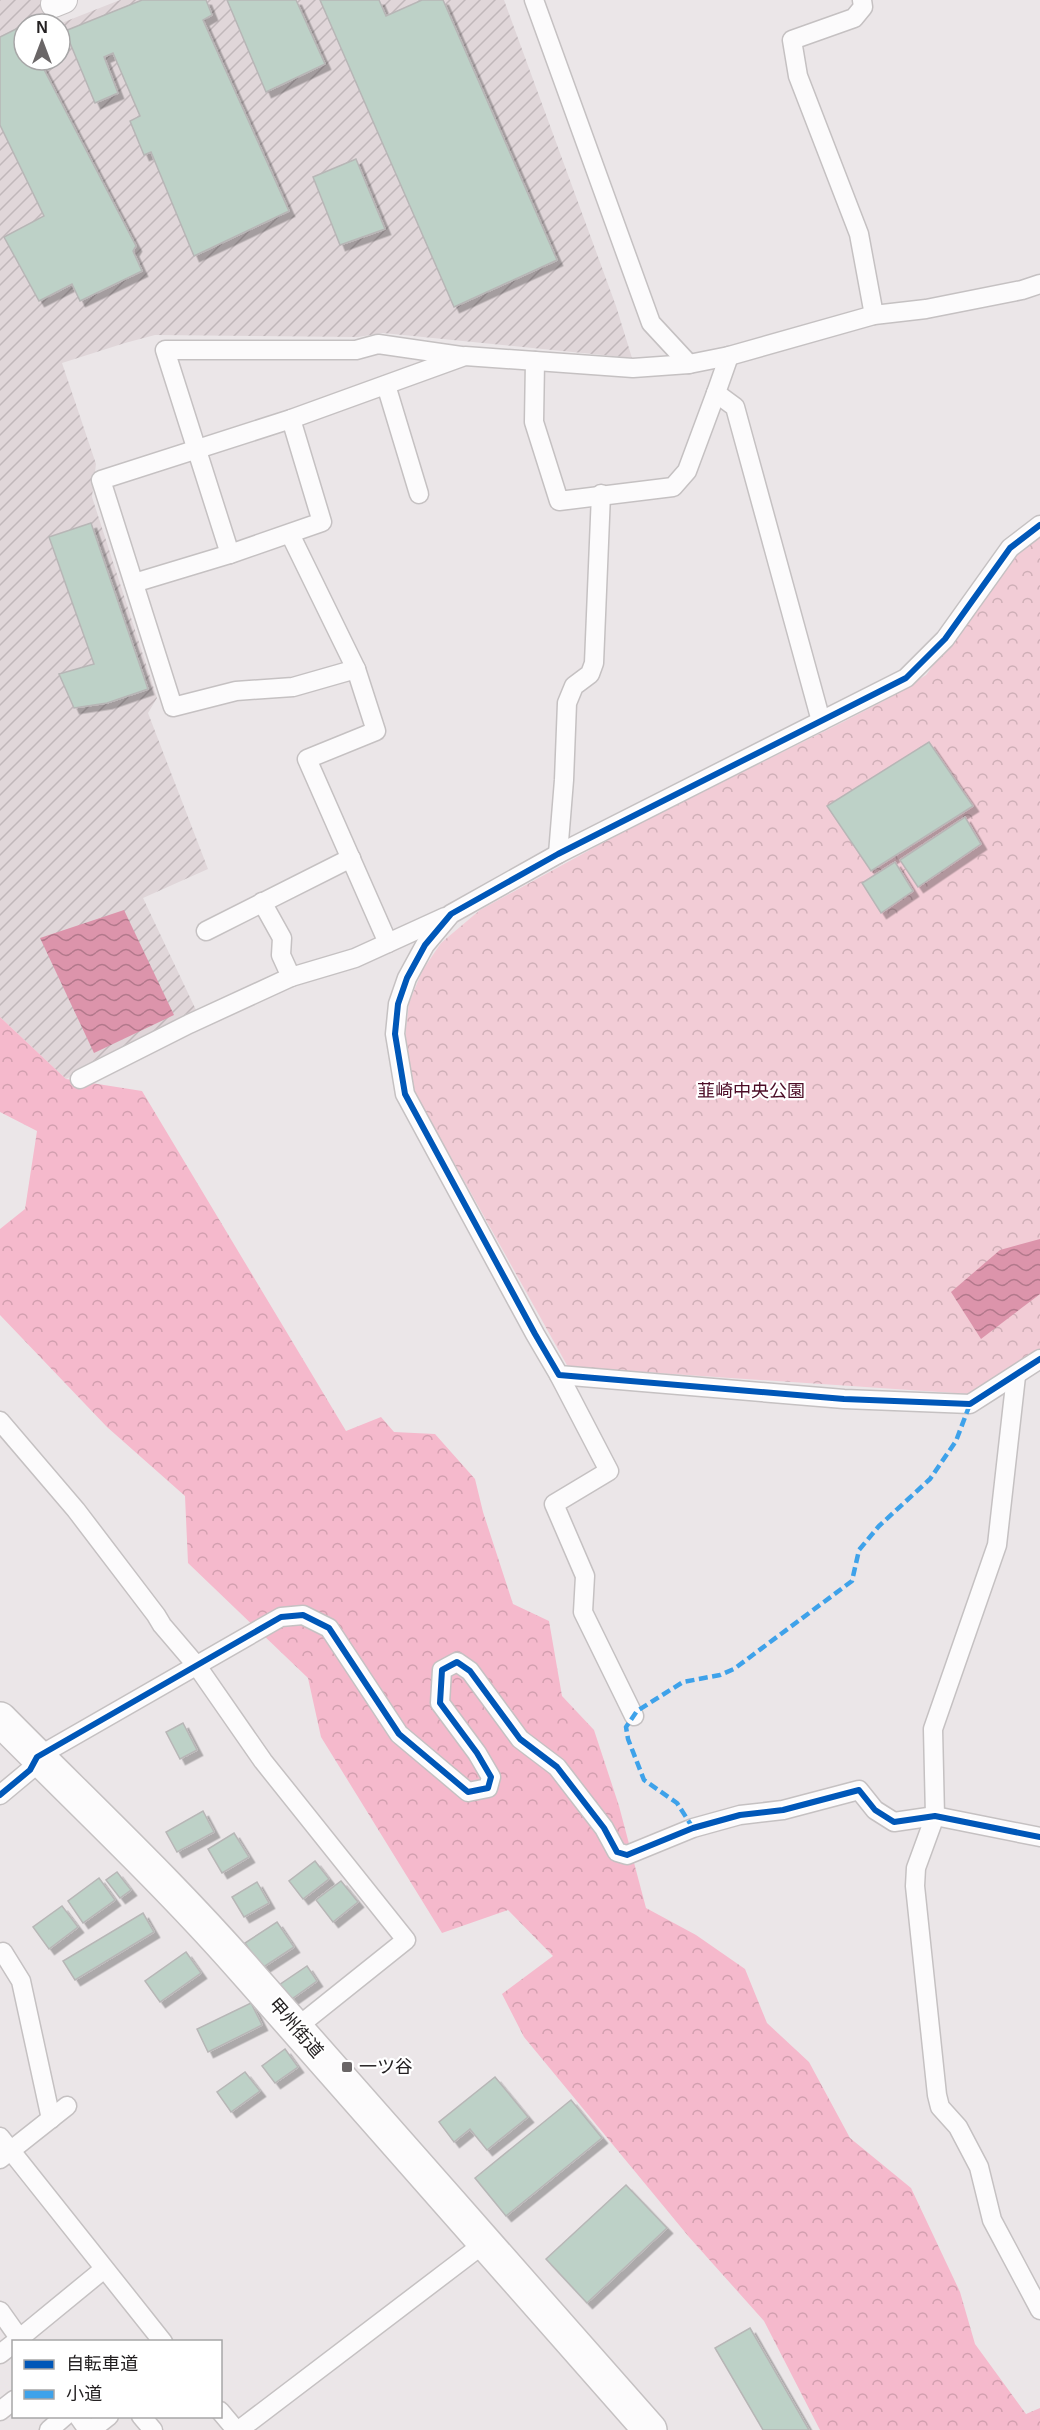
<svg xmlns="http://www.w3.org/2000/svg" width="1040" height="2430" viewBox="0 0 1040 2430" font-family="Helvetica,'Noto Sans JP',sans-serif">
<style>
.industrial{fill:url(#industrial-furrows)}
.forest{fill:url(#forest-crowns)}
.park{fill:url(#park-crowns)}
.water{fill:url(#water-waves)}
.building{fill:#bdd1c7;stroke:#b7b6b6;stroke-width:1.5;filter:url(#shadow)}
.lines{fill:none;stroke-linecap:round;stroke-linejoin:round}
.street-casing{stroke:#c5c1c2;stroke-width:21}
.secondary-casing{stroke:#c5c1c2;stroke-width:28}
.highway-casing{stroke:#c5c1c2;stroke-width:36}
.street{stroke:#fcfbfc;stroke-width:18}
.secondary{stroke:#fcfbfc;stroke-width:26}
.highway{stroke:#fcfbfc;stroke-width:33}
.quiet{stroke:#3ea2ea;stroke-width:4.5;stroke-dasharray:9 4.5;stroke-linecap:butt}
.cycleway-casing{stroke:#fff;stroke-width:10}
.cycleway{stroke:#0057b8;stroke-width:6}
.poi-dot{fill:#6a6667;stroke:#fff;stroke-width:2}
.labels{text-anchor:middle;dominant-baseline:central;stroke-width:4.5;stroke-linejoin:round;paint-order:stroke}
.park-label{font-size:18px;fill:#4b0c26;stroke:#fff}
.street-label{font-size:18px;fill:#242122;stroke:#fff}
.poi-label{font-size:18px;fill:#242122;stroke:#fff;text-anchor:start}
</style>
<defs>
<pattern id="industrial-furrows" width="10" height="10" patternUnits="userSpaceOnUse" patternTransform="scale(1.5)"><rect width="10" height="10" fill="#e0d6d9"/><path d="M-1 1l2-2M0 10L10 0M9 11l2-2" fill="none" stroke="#c0b7ba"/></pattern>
<pattern id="forest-crowns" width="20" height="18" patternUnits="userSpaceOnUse" patternTransform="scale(1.5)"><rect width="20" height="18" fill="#f5b9cc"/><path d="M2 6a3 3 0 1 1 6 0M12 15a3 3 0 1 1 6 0" fill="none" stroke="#d29faf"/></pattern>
<pattern id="park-crowns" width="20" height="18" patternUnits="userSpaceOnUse" patternTransform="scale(1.5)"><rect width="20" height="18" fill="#f2ccd6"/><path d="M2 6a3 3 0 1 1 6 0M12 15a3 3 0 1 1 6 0" fill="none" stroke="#cfafb7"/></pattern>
<pattern id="water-waves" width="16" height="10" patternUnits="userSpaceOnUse" patternTransform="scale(1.5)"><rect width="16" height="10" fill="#dc94ab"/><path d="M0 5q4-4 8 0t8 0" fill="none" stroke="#b2788b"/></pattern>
<filter id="shadow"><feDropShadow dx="5.5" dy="5.5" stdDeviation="0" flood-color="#0004"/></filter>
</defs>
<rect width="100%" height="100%" fill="#ebe6e8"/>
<polygon class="industrial" points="0,0 48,0 54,24 24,24 24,60 60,60 59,24 120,0 504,0 616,306 632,358 383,333 358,337 155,335 125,343 62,363 96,464 92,497 157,698 148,713 208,869 143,898 197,1012 66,1079 0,1017"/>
<polygon class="forest" points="0,1017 66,1079 142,1091 346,1431 381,1417 394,1432 435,1434 475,1479 483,1512 513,1604 549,1621 562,1696 594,1730 619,1806 646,1908 696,1935 745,1969 767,2023 809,2062 850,2138 911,2188 960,2292 975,2344 1026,2414 1040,2408 1040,2430 820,2430 764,2321 689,2237 524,2037 502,1994 553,1956 508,1910 442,1933 321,1737 308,1678 188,1563 185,1496 107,1427 0,1315 0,1229 25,1209 37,1131 0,1112"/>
<polygon class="park" points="1040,536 1040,1349 1015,1367 969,1394 568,1367 414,1091 405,1036 409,1003 422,971 441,943 480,910 628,829 843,722 893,696 926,675 1015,556"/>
<g class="water">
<polygon points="124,910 174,1015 94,1053 40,938"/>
<polygon points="1040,1239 1040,1294 981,1339 951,1292 1000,1250"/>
</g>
<g class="building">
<polygon points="142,0 206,0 212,15 203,20 289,211 194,256 151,152 144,155 130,121 140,116 113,53 104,57 118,93 95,103 65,31"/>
<polygon points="227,0 296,0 325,64 266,92"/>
<polygon points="320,0 379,0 386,16 422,0 443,0 557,260 454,307"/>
<polygon points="22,26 24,30 24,60 39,60 136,246 133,251 142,271 80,301 72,284 39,301 4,237 44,216 0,125 0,37"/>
<polygon points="356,159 385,229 340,245 313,177"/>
<polygon points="91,523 148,689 107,703 74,708 59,674 94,664 49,537"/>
<polygon points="929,742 973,806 871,871 827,806"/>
<polygon points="965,817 981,844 918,887 900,860"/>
<polygon points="895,862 913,891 881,913 862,883"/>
<polygon points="183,1723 197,1750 180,1759 166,1732"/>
<polygon points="203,1811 214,1832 177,1852 166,1832"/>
<polygon points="234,1833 249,1857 222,1873 208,1849"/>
<polygon points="315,1861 329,1879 303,1899 289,1881"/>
<polygon points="117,1872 131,1890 120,1898 106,1880"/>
<polygon points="99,1878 115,1900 83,1923 68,1901"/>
<polygon points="341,1881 358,1902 333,1922 316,1900"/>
<polygon points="257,1882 269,1903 244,1917 232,1897"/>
<polygon points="62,1906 78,1927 49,1949 33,1927"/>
<polygon points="143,1913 154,1932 75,1980 63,1961"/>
<polygon points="277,1922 294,1947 262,1968 245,1943"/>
<polygon points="186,1952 201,1973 160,2002 145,1981"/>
<polygon points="307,1966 317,1981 289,2001 279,1985"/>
<polygon points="251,2003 262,2025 208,2052 197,2029"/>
<polygon points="285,2049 298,2067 275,2083 262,2066"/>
<polygon points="245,2072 260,2091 231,2112 217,2092"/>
<polygon points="495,2077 528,2117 487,2150 470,2129 454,2142 439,2122"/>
<polygon points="571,2100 602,2138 506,2216 475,2178"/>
<polygon points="626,2185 667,2228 587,2303 546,2259"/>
<polygon points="750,2328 809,2430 763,2430 715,2348"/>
</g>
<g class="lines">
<defs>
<g id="street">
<polyline points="534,0 651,323 689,364"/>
<polyline points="862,0 863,7 854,18 792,40 798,76 859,234 874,315"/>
<polyline points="729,356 716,393 735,407 821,721"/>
<polyline points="535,361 534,422 559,501 673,487 687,471 716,393"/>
<polyline points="386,385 419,494"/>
<polyline points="291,419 322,522 230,554 165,350 356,350 378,344 461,356"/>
<polyline points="1040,525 1010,548 945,639 906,678 558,854 451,914 425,945 407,978 398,1004 395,1034 405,1094 535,1334 559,1375 844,1399 970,1404 1040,1359"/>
<polyline points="290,534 356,669 376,731 307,759 388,943"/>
<polyline points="134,583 230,554"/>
<polyline points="356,669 293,687 236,691 173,707 101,480 291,419 465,356 633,368 689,364 729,356 874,315 926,309 1022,290 1040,284"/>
<polyline points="558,854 564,780 567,703 574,686 590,674 594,663 601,494"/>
<polyline points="262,902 282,938 281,955 291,977"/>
<polyline points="206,931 351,858"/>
<polyline points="80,1079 189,1024 291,977 355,958 445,917"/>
<polyline points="559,1375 609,1471 554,1504 585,1576 583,1612 634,1716"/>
<polyline points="1016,1376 997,1545 933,1729 935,1816 916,1868 915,1886 937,2095 940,2107 958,2127 979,2167 992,2220 1040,2310"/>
<polyline points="0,1421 76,1510 156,1615 162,1625 197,1666 263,1761 406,1940 296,2028"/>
<polyline points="0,1795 30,1770 37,1757 281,1617 303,1615 329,1628 399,1734 468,1792 488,1788 491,1777 477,1753 440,1703 442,1670 457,1662 470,1671 520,1739 557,1767 604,1828 617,1852 627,1855 693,1828 740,1815 783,1810 859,1790 875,1810 894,1822 935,1816 1040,1837"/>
<polyline points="3,1952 21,1981 51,2119"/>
<polyline points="0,2137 163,2342"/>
<polyline points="0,2159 67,2106"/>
<polyline points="0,2311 22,2342"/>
<polyline points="15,2342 104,2269"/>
<polyline points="0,2354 14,2343"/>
<polyline points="0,2411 14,2400"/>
<polyline points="220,2411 236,2430"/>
<polyline points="78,2416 88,2430"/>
<polyline points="141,2416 153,2430"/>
<polyline points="49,2430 65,2416"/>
<polyline points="91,2430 109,2416"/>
<polyline points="239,2430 486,2242"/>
</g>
<polyline id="secondary" points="54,4 64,0"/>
<path id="highway" d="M0,1719C84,1804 172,1886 250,1976C383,2128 517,2278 650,2430"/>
</defs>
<use href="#street" class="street-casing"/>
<use href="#secondary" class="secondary-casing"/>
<use href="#highway" class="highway-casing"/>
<use href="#street" class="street"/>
<use href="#secondary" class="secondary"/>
<use href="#highway" class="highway"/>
<polyline class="quiet" points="693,1828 677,1803 644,1780 628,1739 626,1727 637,1711 683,1682 720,1675 734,1669 852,1581 859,1550 879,1526 930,1479 956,1441 970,1404"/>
<defs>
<g id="cycleway">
<polyline points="1040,525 1010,548 945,639 906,678 558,854 451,914 425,945 407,978 398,1004 395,1034 405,1094 535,1334 559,1375 844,1399 970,1404 1040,1359"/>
<polyline points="0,1795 30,1770 37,1757 281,1617 303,1615 329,1628 399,1734 468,1792 488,1788 491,1777 477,1753 440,1703 442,1670 457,1662 470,1671 520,1739 557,1767 604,1828 617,1852 627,1855 693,1828 740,1815 783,1810 859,1790 875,1810 894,1822 935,1816 1040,1837"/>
</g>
</defs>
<use href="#cycleway" class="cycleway-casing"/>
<use href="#cycleway" class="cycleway"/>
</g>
<rect class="poi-dot" x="341" y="2061" width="12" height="12" rx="3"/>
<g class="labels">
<g class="park-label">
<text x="751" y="1091">韮崎中央公園</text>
</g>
<g class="street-label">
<text transform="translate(296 2028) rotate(49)">甲州街道</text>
</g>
<g class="poi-label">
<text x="359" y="2067">一ツ谷</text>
</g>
</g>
<rect x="12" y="2340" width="210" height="78" fill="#ffffff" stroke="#a7a6a7" stroke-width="1.5"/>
<rect x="24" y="2360" width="30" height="9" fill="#0057b8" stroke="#a7a6a7" stroke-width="1.5"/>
<text x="66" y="2370" font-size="18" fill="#242122">自転車道</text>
<rect x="24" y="2390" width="30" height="9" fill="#3ea2ea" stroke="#a7a6a7" stroke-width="1.5"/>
<text x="66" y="2400" font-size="18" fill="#242122">小道</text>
<g transform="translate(42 42)"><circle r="28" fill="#ffffff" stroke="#a7a6a7" stroke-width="1.5"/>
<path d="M0-4.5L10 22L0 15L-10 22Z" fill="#6a6667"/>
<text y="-9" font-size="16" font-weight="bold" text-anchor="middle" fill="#242122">N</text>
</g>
</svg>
